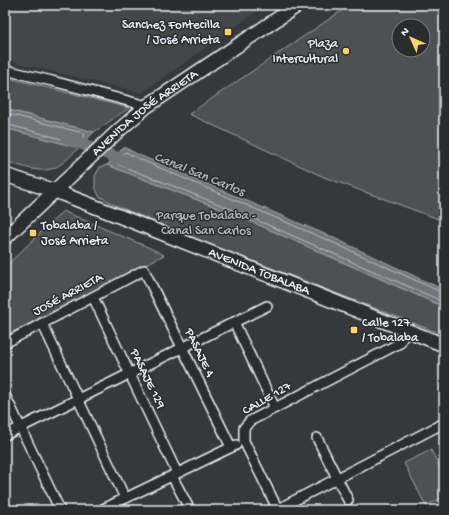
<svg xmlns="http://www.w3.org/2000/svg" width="449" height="515" viewBox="0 0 449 515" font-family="'Gochi Hand',sans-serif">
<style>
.built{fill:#424647}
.green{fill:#4d5152;stroke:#9aa1a5;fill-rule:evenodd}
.water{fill:#707579;stroke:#a0a7ac}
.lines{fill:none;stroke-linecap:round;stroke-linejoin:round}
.shore{stroke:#b8bfc5;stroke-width:1}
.canal{stroke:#707579;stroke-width:12}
.street-casing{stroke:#e8f1f8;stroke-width:12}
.secondary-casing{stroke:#e8f1f8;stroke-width:16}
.street{stroke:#2a2d2e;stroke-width:9}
.secondary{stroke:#2a2d2e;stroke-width:13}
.poi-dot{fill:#ffd166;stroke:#2a2d2e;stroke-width:1.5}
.labels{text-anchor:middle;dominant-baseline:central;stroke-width:3;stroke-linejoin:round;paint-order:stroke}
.poi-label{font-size:13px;fill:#e8f1f8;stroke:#2a2d2e;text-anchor:end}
.street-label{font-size:13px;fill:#e8f1f8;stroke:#2a2d2e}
.park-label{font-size:13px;fill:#b2b9be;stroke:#2a2d2e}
.water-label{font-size:14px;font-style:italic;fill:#acb3b8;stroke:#2a2d2e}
</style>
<rect width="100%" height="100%" fill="#35393a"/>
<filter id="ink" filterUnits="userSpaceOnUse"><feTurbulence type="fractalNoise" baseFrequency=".025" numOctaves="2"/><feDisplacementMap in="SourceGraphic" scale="8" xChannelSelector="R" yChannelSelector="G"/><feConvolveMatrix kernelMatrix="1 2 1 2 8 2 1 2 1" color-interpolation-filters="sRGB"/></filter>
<g filter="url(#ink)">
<polygon class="built" points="5,5 266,5 142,93 5,60"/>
<g class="green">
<path d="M350,5H444V221L324,177L189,114ZM399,26H423V50H399Z"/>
<polygon points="5,77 129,108 94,132 5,109"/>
<path d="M5,128L79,148C71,155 62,166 51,169C38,173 18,165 5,161Z"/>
<polygon points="107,165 234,214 444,307 444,335 183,234 115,205 99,196 95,187 95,176 100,167"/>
<polygon points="63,211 150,248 164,255 5,336 5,267"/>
<polygon points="431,450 444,476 444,497 426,506 404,463"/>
</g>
<g class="water">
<polygon points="5,109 94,132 79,148 5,128"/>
<polygon points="124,147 139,155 334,238 444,290 444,307 234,214 107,165"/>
</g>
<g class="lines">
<g class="shore">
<polyline points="5,113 83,133 85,135 78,143 76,143 36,132 5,124"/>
<polyline points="444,293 441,292 332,242 137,158 126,152 124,153 115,162 117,164 236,211 444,302"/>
</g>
<polyline class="canal" points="67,138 128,162"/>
<defs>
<g id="street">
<polyline points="5,70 52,81 147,106"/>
<polyline points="93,297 177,473"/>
<polyline points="234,322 275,408"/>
<polyline points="42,323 125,498"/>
<polyline points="5,343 144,270 231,447"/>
<polyline points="5,395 60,510"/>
<polyline points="5,435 267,306"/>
<polyline points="317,438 348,500"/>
<polyline points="172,476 190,510"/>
<polyline points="278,509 444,423"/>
<polyline points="101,510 236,445"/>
<polyline points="278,510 244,441 244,428 250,421 400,343 406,330"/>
</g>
<g id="secondary">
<path id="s1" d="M5,175L55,191L101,209L444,345"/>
<path id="s2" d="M5,238L118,131L147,106L298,5"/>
</g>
</defs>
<use href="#street" class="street-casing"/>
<use href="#secondary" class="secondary-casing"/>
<use href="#street" class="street"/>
<use href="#secondary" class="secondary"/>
</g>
</g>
<g class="poi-dot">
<rect x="224" y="28" width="8" height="8" rx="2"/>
<circle cx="346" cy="51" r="4"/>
<rect x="29" y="229" width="8" height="8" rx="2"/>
<rect x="350" y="326" width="8" height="8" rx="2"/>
</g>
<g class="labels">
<g class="poi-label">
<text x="220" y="25">Sanchez Fontecilla<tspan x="220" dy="15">/ José Arrieta</tspan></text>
<text x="338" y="44">Plaza<tspan x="338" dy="15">Intercultural</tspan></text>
<text x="41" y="226" text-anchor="start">Tobalaba /<tspan x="41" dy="15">José Arrieta</tspan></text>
<text x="362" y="323" text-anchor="start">Calle 127<tspan x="362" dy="15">/ Tobalaba</tspan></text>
</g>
<g class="street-label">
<text stroke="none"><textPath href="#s2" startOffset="188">AVENIDA JOSÉ ARRIETA</textPath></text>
<text stroke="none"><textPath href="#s1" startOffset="272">AVENIDA TOBALABA</textPath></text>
<text transform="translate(68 295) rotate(-28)">JOSÉ ARRIETA</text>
<text transform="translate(199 353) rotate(64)">PASAJE 4</text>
<text transform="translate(147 379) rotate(64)">PASAJE 129</text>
<text transform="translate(267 399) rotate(-30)">CALLE 127</text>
</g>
<g class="park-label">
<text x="206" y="216">Parque Tobalaba -<tspan x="206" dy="15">Canal San Carlos</tspan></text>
</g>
<g class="water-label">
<text transform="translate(199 175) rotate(22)">Canal San Carlos</text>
</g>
</g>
<rect width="449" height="515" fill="none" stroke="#2a2d2e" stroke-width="20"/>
<rect x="10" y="10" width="429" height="495" fill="none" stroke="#e8f1f8" stroke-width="1.5" filter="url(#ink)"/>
<g transform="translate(411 38) rotate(315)"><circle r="19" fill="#2a2d2e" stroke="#767b7f"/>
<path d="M0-3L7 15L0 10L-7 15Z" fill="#ffd166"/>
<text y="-6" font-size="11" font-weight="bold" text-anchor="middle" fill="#e8f1f8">N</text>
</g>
</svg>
